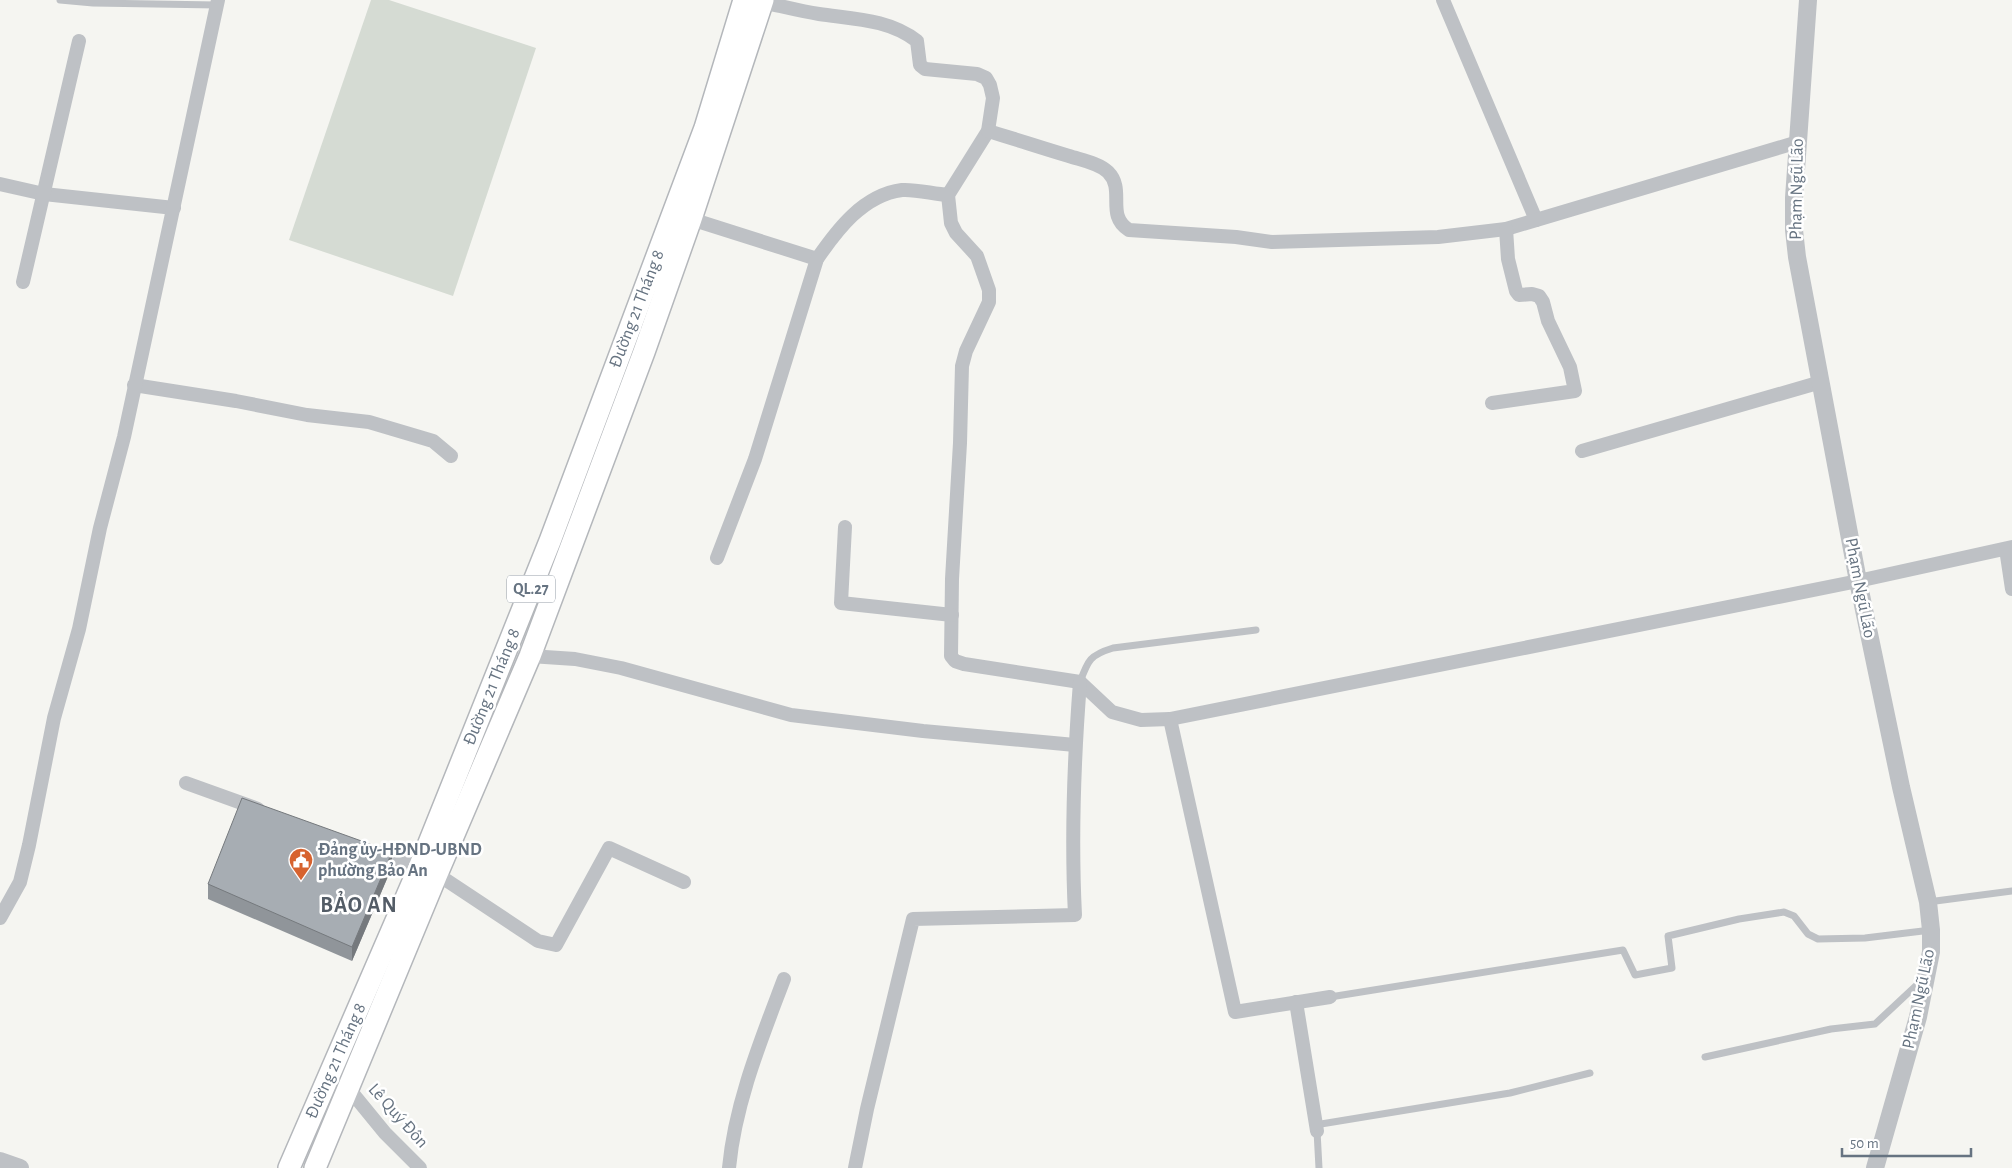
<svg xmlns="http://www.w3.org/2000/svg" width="2012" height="1168" viewBox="0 0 2012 1168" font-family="'Alegreya Sans',sans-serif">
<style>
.green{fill:#d5dbd3}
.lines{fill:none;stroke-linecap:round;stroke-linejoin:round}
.primary-casing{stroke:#b4b7bb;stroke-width:24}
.service{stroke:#bec1c5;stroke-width:7}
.minor{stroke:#bec1c5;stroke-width:14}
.tertiary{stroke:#bec1c5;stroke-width:18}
.primary{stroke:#fff;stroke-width:21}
.wall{fill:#90959a}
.shaded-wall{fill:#75797d}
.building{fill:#a7adb3;stroke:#75797d}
.labels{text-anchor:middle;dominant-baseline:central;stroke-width:5;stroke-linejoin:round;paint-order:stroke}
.shield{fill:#fff;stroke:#949da7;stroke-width:1}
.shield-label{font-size:16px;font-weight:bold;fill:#667381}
.street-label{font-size:18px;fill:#667381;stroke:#fff}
.poi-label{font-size:18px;font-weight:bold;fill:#667381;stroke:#fff;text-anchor:start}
.district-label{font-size:22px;font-weight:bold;letter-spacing:1px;fill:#535c66;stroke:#fff}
</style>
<rect width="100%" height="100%" fill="#f5f5f1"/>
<polygon class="green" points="371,0 389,0 536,48 453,296 289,240"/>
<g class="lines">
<defs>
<g id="primary">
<polyline points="289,1168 419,868 550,541 705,128 744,0"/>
<polyline points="315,1168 437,874 530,656 644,352 691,219 763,0"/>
</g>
</defs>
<use href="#primary" class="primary-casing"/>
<g class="service">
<polyline points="60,0 93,3 217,5"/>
<path d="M1080,682C1088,660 1090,655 1113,648L1256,630"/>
<polyline points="1928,902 2012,891"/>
<polyline points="1330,997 1623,950 1635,975 1672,968 1668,936 1739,919 1784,912 1794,916 1808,934 1818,939 1865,938 1931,930"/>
<polyline points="1705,1057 1831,1029 1875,1024 1921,981"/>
<polyline points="1319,1168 1317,1131 1321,1124 1510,1093 1590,1073"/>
</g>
<g class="minor">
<polyline points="1443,0 1536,220"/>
<path d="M762,2C781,6 800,11 819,14C853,19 889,19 917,41L920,65L925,69L977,74L986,78L990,85L993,98L988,131L948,195L951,223L956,233L977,256L989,290V302L966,351L962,366L960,443L952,579L951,656L955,661L964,664L1080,682L1112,712L1141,720L1170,719L1858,581L2012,547"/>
<path d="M988,131C1015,139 1042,148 1069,156C1081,160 1099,163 1108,172C1126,190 1105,215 1129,230L1236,237L1272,242L1438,237L1506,229L1798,142"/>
<polyline points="0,184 44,194 174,208"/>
<polyline points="691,219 817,259"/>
<polyline points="23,282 79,41"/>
<polyline points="134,385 236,401 307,415 369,422 433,441 451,456"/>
<polyline points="1492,403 1575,391 1570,367 1548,321 1543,302 1539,296 1532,294 1519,295 1516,291 1508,259 1506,229"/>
<polyline points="1582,451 1821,382"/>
<polyline points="845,527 841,603 952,615"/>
<polyline points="2006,549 2012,589"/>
<path d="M717,558L755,459L817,259C837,230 863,195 902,190C916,189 933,194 948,195"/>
<polyline points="530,656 575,659 621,668 791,715 923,731 1075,745"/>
<polyline points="1170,719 1235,1012 1330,997"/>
<polyline points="186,783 258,809"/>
<polyline points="374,851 437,874 538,941 556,945 609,848 684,882"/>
<polyline points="0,918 20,882 29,845 54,718 79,629 100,528 124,437 218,0"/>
<polyline points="1296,1002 1317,1131"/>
<polyline points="349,1089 385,1133 420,1168"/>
<path d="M729,1168C735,1103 761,1040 784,979"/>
<path d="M855,1168L867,1109L913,919L1075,915C1071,837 1074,759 1080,682"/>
</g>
<g class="tertiary">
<polyline points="1808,0 1794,198 1794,230 1797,257 1858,581 1901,787 1928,902 1931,930 1931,952 1918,1017 1875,1168"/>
<polyline points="0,1161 20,1168"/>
</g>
<use href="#primary" class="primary"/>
</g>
<polygon class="wall" points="392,867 352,961 208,899 208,884"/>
<polygon class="shaded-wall" points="392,852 392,867 352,961 352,947"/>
<polygon class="building" points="242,798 392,852 352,947 208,884"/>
<defs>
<symbol id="civic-pin" viewBox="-11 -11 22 30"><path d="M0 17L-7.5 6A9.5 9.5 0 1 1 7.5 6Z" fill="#d7632f" stroke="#fff"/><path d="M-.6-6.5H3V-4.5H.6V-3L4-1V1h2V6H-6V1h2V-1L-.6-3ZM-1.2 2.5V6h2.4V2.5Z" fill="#fff"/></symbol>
</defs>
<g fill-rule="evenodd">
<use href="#civic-pin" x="287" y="846" width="28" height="38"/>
</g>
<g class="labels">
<rect class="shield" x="507" y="575.5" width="48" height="27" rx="4"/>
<g class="shield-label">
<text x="531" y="589">QL.27</text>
</g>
<g class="street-label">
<text transform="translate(1797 189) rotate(-89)">Phạm Ngũ Lão</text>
<text transform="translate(637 309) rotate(-69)">Đường 21 Tháng 8</text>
<text transform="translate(1860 588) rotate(79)">Phạm Ngũ Lão</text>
<text transform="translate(492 687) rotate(-68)">Đường 21 Tháng 8</text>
<text transform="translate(1919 999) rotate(-78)">Phạm Ngũ Lão</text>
<text transform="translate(336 1061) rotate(-66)">Đường 21 Tháng 8</text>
<text transform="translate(398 1116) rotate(48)">Lê Quý Đôn</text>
</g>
<g class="poi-label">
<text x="318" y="850">Đảng ủy-HĐND-UBND<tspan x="318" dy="21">phường Bảo An</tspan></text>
</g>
<g class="district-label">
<text x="359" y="905">BẢO AN</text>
</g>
</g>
<path d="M1842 1148v8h129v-8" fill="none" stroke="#667381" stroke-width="2.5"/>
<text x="1850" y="1148" font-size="15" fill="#667381" stroke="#ffffff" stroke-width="4" paint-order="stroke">50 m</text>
</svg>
